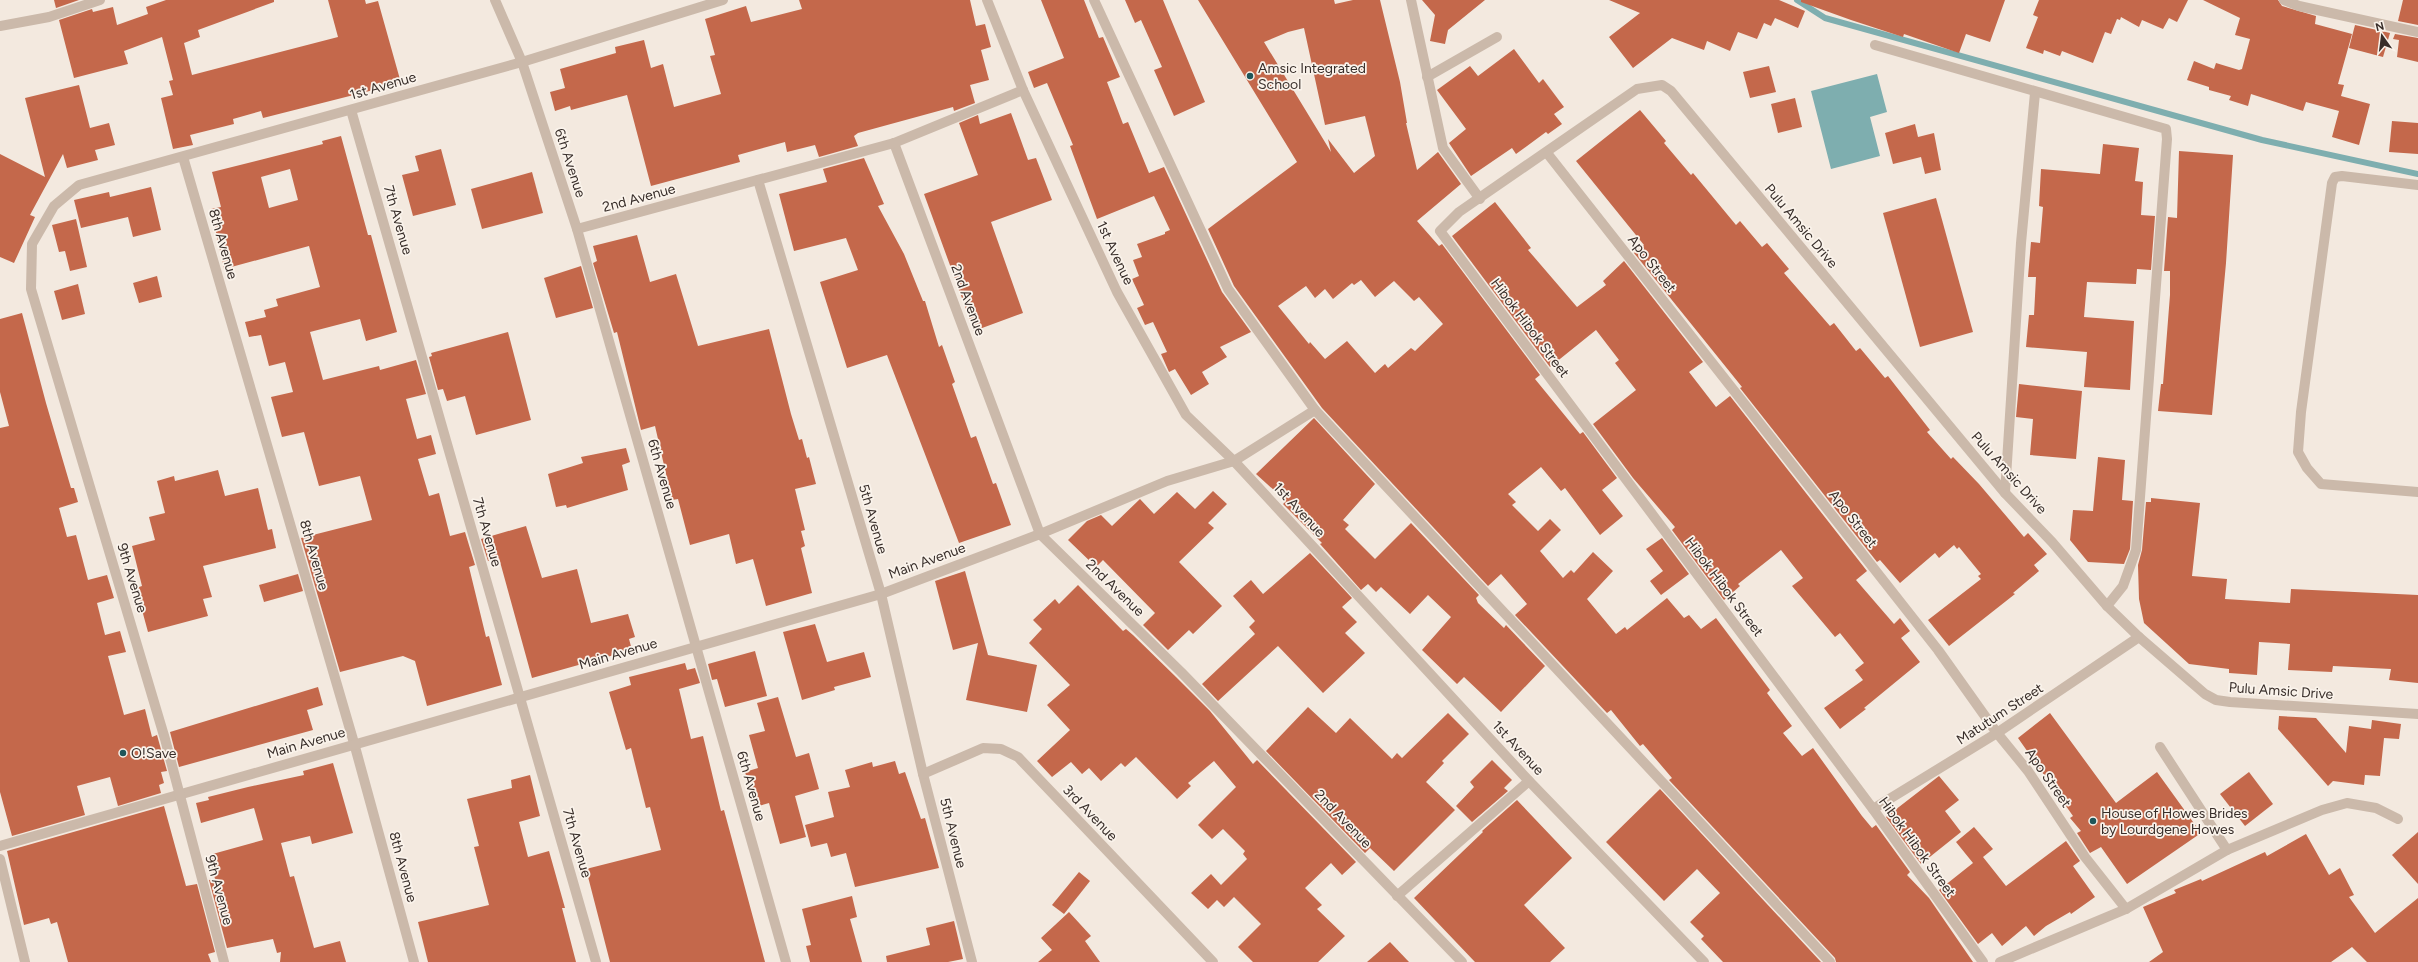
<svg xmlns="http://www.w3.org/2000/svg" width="2418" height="962" viewBox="0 0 2418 962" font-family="Figtree,sans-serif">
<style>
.water{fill:#7eaeaf}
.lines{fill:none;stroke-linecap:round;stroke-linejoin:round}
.stream{stroke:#7eaeaf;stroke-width:6}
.building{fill:#c4684b;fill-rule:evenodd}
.minor{stroke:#cbb9aa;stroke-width:10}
.poi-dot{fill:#1f565a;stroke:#faf3eb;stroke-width:1.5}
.labels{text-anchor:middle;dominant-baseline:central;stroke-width:3.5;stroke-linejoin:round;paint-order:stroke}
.poi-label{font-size:14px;fill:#382e2a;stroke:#faf3eb;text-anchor:start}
.street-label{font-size:14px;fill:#382e2a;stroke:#faf3eb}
</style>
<rect width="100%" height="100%" fill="#f3e9df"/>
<polygon class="water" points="1877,74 1887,112 1870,117 1880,156 1831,169 1811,91"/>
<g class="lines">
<polyline class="stream" points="1797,0 1825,18 2262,140 2418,174"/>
</g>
<g class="building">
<polygon points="54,0 79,0 56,8"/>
<polygon points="166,0 274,0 274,2 198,30 200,37 184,43 192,75 338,37 328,0 365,0 366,4 378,1 401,83 263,118 261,111 233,119 234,124 190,135 193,145 173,149 161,98 173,95 169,81 173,80 162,37 124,51 128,64 74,78 59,20 92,9 93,12 113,7 117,25 148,14 146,7"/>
<polygon points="799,0 970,0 976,26 985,24 991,47 981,50 989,80 970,85 975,103 954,111 953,107 858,133 854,136 858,146 819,157 815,145 787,152 785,142 738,155 740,162 651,186 627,95 571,110 570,106 555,111 550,92 565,88 560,69 616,53 615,47 644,40 651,68 663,64 674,107 721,94 710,56 715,55 705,19 746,6 751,22 802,9"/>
<polygon points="1041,0 1084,0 1099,38 1103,37 1120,77 1107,82 1123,124 1128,122 1149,173 1164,167 1222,292 1251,332 1220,347 1227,357 1202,372 1209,384 1191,395 1175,369 1169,372 1161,354 1167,352 1153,322 1145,325 1137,308 1144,305 1132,279 1139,276 1133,260 1142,257 1137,244 1165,234 1165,232 1170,230 1154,196 1097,219 1070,146 1073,145 1047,83 1034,88 1028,72 1064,58"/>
<polygon points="1125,0 1163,0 1205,102 1174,116 1154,70 1162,67 1141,20 1135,23"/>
<path d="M1198,0H1334L1335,4L1353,0H1380L1400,82L1407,123H1406L1417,170L1438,152L1461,184L1417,221L1439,246L1442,244L1540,375L1535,379L1580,434L1583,432L1617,478L1602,490L1623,516L1600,535L1565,488L1561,491L1541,467L1508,494L1516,502L1512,505L1538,531L1550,519L1561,530L1540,551L1563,578L1571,570L1574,573L1593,552L1613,571L1587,599L1616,634L1625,627L1627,630L1667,598L1684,618L1689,615L1701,629L1716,618L1770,690L1767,693L1792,726L1783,733L1802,756L1813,748L1862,816L1872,828L1876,825L1910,872L1907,875L1929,898L1973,962H1836L1835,958L1669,780L1672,778L1643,744L1640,746L1611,710L1607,713L1515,615L1527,604L1501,574L1488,586L1322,408L1234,286L1208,229L1297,162ZM1304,28L1325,125L1365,116L1375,156L1354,173L1328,139L1331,152L1264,42L1288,32ZM1361,280L1375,297L1394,281L1414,301L1419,297L1443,324L1415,351L1411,348L1388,368L1385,364L1375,373L1347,341L1325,359L1310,342L1309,344L1278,306L1306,286L1315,298L1325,289L1333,299L1352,283L1354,285Z"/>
<polygon points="1422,0 1485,0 1448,30 1445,44 1430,41 1435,15"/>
<polygon points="1609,0 1779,0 1805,11 1798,28 1775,18 1771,26 1764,23 1757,39 1738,32 1730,51 1707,41 1704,50 1672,38 1633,68 1609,37 1640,13"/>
<polygon points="1801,0 2005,0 1990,42 1966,34 1959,53 1904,34 1903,37 1851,20 1801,2"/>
<polygon points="2039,0 2188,0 2177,22 2169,18 2163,29 2142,20 2139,27 2121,17 2120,20 2117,19 2111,34 2105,32 2093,63 2062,51 2060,56 2044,50 2043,54 2026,48 2038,17 2033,15"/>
<polygon points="2203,0 2278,0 2282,6 2316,16 2315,24 2352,34 2338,84 2344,85 2341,96 2370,104 2359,145 2332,137 2339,111 2306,102 2303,111 2251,94 2248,106 2229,100 2231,96 2209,90 2209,87 2187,80 2194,61 2214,69 2216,63 2239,70 2242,69 2250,39 2235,35 2240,18"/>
<polygon points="2403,0 2418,0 2418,25 2398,21"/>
<polygon points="2355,25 2390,33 2383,57 2349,48"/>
<polygon points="2395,34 2418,38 2418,62 2397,57 2399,40 2393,39"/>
<polygon points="1514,49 1539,83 1543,79 1564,107 1554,114 1562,124 1548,134 1546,132 1516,154 1512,148 1471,176 1449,143 1466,129 1437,90 1470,66 1478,76"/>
<polygon points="1769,66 1776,92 1750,98 1743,72"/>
<polygon points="79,85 90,128 109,123 115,145 95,150 98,160 67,168 63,154 30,215 35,217 14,263 0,257 0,154 45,177 25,98"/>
<polygon points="1795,98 1802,127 1778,133 1771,104"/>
<polygon points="1640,110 1666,141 1664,143 1691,175 1693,173 1736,225 1740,221 1762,247 1767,243 1789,269 1784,273 1830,326 1834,323 1856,351 1860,348 1885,378 1888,376 1930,430 1927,432 1951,459 1953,457 1979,484 2024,537 2028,533 2047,554 2034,565 2039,571 2013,593 2015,594 1949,646 1928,620 1981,579 1978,576 1981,574 1959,547 1957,549 1954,545 1939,558 1935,553 1900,583 1880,560 1877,562 1740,388 1742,387 1634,253 1644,245 1576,161"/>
<polygon points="1011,113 1028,160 1036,158 1052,200 991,222 1023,313 974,331 924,194 978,175 959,123 978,115 980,124"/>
<polygon points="2392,121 2418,123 2418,154 2389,152"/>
<polygon points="1915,124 1918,137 1934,133 1941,170 1925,174 1921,157 1893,164 1885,133"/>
<path d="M341,136L368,235H371L397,332L366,341L360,319L310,332L323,380L379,366L380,370L416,360L426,394L406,399L417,439L431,435L436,454L418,459L429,496L439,493L450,536L465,532L475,565L469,567L486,637L489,636L502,685L427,706L415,661L403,656L340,672L301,538L372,520L360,476L319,486L304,432L282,437L271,397L293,392L285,362L269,366L261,335L249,337L245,322L266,317L264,310L278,306L276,299L320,287L309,246L224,269L211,209L221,207L212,172L323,144L322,141ZM290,169L298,200L269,208L261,177Z"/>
<polygon points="2103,144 2139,148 2135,181 2143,182 2141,215 2155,216 2151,270 2137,269 2136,284 2087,282 2084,317 2134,321 2130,390 2084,387 2087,352 2026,347 2029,315 2034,315 2036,277 2028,277 2031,242 2040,243 2043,207 2039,206 2041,169 2100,174"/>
<polygon points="441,149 456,205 413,216 402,175 419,171 415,156"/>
<polygon points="2179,151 2233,155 2226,263 2212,415 2158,411 2161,384 2163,384 2170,295 2170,271 2164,271 2168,217 2177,218"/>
<polygon points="864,158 884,204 878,206 904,254 923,301 925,301 939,347 942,345 955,382 952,384 971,438 976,436 993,484 996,483 1011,525 959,543 887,355 847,368 820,282 858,270 846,238 794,251 779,194 827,182 823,169"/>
<polygon points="532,172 543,213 482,229 471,189"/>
<polygon points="151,187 161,230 133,237 128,217 81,228 74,200 109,192 110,197"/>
<polygon points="1936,198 1973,332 1920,347 1883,213"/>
<polygon points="1495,202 1531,248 1528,250 1577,307 1606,285 1603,281 1624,261 1703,362 1689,372 1716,407 1730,396 1867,571 1856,580 1894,624 1900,618 1910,631 1901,638 1920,662 1864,708 1866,709 1840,729 1824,708 1863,680 1855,670 1864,663 1840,633 1835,637 1792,586 1803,578 1781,550 1738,584 1740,586 1724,600 1672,530 1675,527 1633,478 1593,424 1636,390 1615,363 1619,360 1596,330 1550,367 1452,236"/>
<polygon points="76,219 87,267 70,271 65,251 59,252 52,225"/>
<polygon points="637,235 650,282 676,274 698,346 769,329 791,414 799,440 802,439 807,458 809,457 816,484 795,489 805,530 801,531 805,546 801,548 812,593 766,606 753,559 736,564 729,534 690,545 678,499 672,500 655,426 641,430 617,332 614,333 593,263 597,261 593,246"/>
<polygon points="581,266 593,308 556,318 544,278"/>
<polygon points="157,276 162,297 139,303 133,283"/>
<polygon points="78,284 85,314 62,320 54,291"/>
<polygon points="22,313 46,403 71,488 74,488 78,502 59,508 67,537 76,535 88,580 107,575 114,598 97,603 105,635 120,631 126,652 108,656 124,715 145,709 152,737 157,735 167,771 161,772 164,783 159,785 161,793 118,806 110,777 77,786 85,815 12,836 0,792 0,428 9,426 0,392 0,319"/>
<polygon points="508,332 531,420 476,435 465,396 447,401 443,389 438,390 429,357 432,356 431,353"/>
<polygon points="2019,384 2082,391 2076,459 2030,455 2033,419 2016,417"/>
<polygon points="1314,418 1375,484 1343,520 1349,525 1345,529 1375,559 1411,523 1479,595 1476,598 1478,603 1504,628 1506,625 1545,666 1501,712 1464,677 1457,684 1422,650 1451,617 1428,595 1410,614 1381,587 1376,592 1368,584 1361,590 1320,544 1322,543 1283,504 1286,501 1256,474"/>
<polygon points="626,448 630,462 622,465 628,490 567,508 566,505 556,507 548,474 583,463 581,457"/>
<polygon points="2098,457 2125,460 2122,500 2133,501 2130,549 2124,564 2088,562 2070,540 2073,510 2093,511"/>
<polygon points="218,470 225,496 258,488 268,530 272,529 276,548 203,566 212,597 203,599 208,616 148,632 136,588 142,586 132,546 155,540 149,517 165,513 157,481 174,476 175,481"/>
<polygon points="1213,491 1227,504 1208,523 1214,528 1179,562 1222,606 1193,634 1189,630 1168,650 1143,625 1155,613 1103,560 1096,567 1068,540 1087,521 1101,515 1112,526 1140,499 1154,514 1177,492 1195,509"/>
<polygon points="2151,498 2200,503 2192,576 2227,579 2225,599 2290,603 2291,589 2418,595 2418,683 2389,680 2391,669 2333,666 2332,672 2288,670 2290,644 2259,642 2257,675 2229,673 2229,669 2189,664 2144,623 2139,599 2138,565 2142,550 2146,502 2151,502"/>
<polygon points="526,526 542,578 577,569 591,623 628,614 635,637 629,639 632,650 532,678 499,558 488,561 481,539"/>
<polygon points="1662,538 1689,574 1661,595 1650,581 1663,571 1646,549"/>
<polygon points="1310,553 1352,598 1342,607 1357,622 1345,633 1365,653 1323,693 1278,646 1218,701 1202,684 1255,634 1249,627 1255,621 1233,596 1251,580 1263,594"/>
<polygon points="965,571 988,655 1037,665 1027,712 966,700 978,643 953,650 935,581"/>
<polygon points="298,574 303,591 264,602 259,585"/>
<polygon points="1078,585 1123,631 1126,629 1133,635 1176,677 1210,711 1253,764 1257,760 1356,862 1342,875 1331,863 1305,888 1322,905 1317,909 1345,936 1318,962 1253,962 1238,947 1261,924 1234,897 1224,907 1217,900 1208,909 1191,893 1211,874 1221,885 1247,859 1243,854 1245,851 1223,829 1212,839 1198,825 1236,787 1214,761 1188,783 1191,786 1177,799 1136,757 1125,767 1121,763 1101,781 1089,768 1082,774 1071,762 1052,777 1037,761 1070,730 1047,705 1070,685 1029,643 1042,629 1033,620 1055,599 1059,604"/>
<polygon points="815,624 827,662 864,652 871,677 834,687 835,690 802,700 783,632"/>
<polygon points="755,651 767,696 725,707 717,679 712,680 708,664"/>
<polygon points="685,663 687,670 695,668 700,683 679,689 691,739 703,736 721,811 724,810 765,962 610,962 586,869 661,850 650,807 646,808 631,748 626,750 609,692 631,685 629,677"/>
<polygon points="318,687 323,705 307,710 313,730 179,767 170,732"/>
<polygon points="778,697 796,757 809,753 819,789 795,796 806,837 780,844 769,803 755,807 745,772 758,768 749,735 765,731 757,703"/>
<polygon points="1308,707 1336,733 1350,718 1392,759 1397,753 1402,758 1448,713 1469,734 1442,761 1444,763 1426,782 1455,810 1394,871 1370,848 1365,853 1266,751"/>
<polygon points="2050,713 2116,803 2157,772 2201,833 2127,884 2101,847 2090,853 2077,833 2081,831 2070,818 2073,816 2018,738"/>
<polygon points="2279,716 2316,718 2346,753 2349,726 2371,729 2372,720 2401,724 2399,739 2384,738 2380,776 2365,775 2364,785 2333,781 2328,786 2278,729"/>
<polygon points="1492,760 1512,780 1504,788 1508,791 1472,822 1456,806 1474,787 1470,782"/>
<polygon points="895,761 899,774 905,772 921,819 925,818 939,868 855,887 846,853 831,857 827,843 811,847 805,825 834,817 828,792 850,787 845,770 872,762 873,767"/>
<polygon points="333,763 353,833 312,844 310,836 281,843 290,877 294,876 314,948 340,941 346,962 280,962 281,952 277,953 273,939 227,948 209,880 215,879 209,855 263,840 254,808 201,823 196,803 209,800 208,797 248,787 304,775 303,771"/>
<polygon points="2249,772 2273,804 2245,826 2220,794"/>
<polygon points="530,775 540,816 519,822 528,857 549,851 565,908 562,908 576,962 428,962 418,922 489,905 474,847 479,846 467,799 512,788 511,780"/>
<polygon points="1939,776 1959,800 1945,811 1961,832 1921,864 1886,817"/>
<polygon points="1660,789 1821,962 1723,962 1701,939 1704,936 1690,922 1720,893 1697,869 1664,901 1606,842"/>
<polygon points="1517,800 1572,858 1524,905 1565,948 1550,962 1475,962 1414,898 1483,832 1482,831"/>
<polygon points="164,806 186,886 197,884 215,952 208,954 211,962 68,962 57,922 51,924 49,918 24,925 7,851"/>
<polygon points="1974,827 1993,849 1983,857 2006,886 2066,841 2080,861 2073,866 2095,897 2071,914 2070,912 2046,926 2034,936 2026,926 2002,946 1992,933 1978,944 1939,890 1973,863 1956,842"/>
<polygon points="2418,832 2418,884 2392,855"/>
<polygon points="2306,834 2329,875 2340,868 2354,895 2349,897 2375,933 2418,898 2418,962 2367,962 2352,947 2331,962 2149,962 2163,952 2143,907 2176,893 2174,890 2201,879 2202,881 2265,852 2267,856"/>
<polygon points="1079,872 1090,881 1064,914 1052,905"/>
<polygon points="852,896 857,917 850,919 862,962 810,962 806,946 811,945 802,909"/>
<polygon points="1069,912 1091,936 1085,941 1100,962 1038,962 1052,950 1041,938"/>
<polygon points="954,921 963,959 948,962 887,962 886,956 930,945 926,928"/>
<polygon points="1390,942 1409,962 1367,962"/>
</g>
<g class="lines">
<g class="minor">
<polyline points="495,0 522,62 577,229 786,962"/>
<polyline points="987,0 1023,90 1117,292 1186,415 1234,461 1529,781 1704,962"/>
<polyline points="1094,0 1228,289 1315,410 1830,962"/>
<polyline points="1411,0 1443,148 1480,199"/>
<polyline points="2284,0 2299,6 2418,32"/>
<polyline points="0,26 49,17 100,0"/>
<polyline points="1875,45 2166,129 2167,139 2136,550 2123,586 2107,606"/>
<polyline points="1427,77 1497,37"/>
<polyline points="351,110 596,962"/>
<polyline points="894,143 1040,534 1181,672 1462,962"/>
<polyline points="1547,153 1938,650 1997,733 2028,771 2085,857 2126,909"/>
<polyline points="183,157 354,743 414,962"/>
<polyline points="758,180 881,594 923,774 972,962"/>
<polyline points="2418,185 2342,176 2335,177 2332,183 2301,412 2298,452 2307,468 2321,484 2418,492"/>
<polyline points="577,229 894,143 1023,90"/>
<polyline points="2005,493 2021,243 2035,93"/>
<polyline points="2160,747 2227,850"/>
<polyline points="923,774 983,748 1001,749 1018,757 1213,962"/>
<polyline points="1873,809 1997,733 2139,637"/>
<polyline points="0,846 881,594 1040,534 1167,481 1234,461 1315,410"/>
<polyline points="0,859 25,962"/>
<polyline points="1397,896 1529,781"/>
<polyline points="224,962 165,739 31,289 32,244 54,206 79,185 522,62 723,0"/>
<polyline points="1983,962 1873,809 1440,231 1459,212 1637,89 1662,85 1671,91 2005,493 2052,542 2107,606 2139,637 2205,694 2216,700 2230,702 2418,714"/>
<polyline points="2000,962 2126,909 2227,850 2322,810 2347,803 2376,808 2398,819"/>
</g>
</g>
<g class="poi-dot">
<circle cx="1250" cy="76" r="4"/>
<circle cx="123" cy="753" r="4"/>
<circle cx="2093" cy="821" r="4"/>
</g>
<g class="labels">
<g class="poi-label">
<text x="1258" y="68">Amsic Integrated<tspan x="1258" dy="16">School</tspan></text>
<text x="131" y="753">O!Save</text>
<text x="2101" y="813">House of Howes Brides<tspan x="2101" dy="16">by Lourdgene Howes</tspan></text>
</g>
<g class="street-label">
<text transform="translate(383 86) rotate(-16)">1st Avenue</text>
<text transform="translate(570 163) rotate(72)">6th Avenue</text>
<text transform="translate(639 198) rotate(-15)">2nd Avenue</text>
<text transform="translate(398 220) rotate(74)">7th Avenue</text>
<text transform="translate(1801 226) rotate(50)">Pulu Amsic Drive</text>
<text transform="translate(223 244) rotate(74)">8th Avenue</text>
<text transform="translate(1115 253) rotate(65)">1st Avenue</text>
<text transform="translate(1652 264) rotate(52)">Apo Street</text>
<text transform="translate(968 300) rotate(70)">2nd Avenue</text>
<text transform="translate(1530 328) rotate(53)">Hibok Hibok Street</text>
<text transform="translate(2009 473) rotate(48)">Pulu Amsic Drive</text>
<text transform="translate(662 474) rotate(74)">6th Avenue</text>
<text transform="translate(1299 510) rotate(47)">1st Avenue</text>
<text transform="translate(873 519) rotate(74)">5th Avenue</text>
<text transform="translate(1853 519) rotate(52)">Apo Street</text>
<text transform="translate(487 532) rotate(74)">7th Avenue</text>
<text transform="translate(314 555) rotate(74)">8th Avenue</text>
<text transform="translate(927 561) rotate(-20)">Main Avenue</text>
<text transform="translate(132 578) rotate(73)">9th Avenue</text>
<text transform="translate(1724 587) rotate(53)">Hibok Hibok Street</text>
<text transform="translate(1115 588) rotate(44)">2nd Avenue</text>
<text transform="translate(618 654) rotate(-16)">Main Avenue</text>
<text transform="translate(2281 691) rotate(4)">Pulu Amsic Drive</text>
<text transform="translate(2000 714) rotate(-33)">Matutum Street</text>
<text transform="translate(306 743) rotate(-16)">Main Avenue</text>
<text transform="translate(1518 748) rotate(47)">1st Avenue</text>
<text transform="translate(2048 778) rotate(55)">Apo Street</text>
<text transform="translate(751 786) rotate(74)">6th Avenue</text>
<text transform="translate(1090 813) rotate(46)">3rd Avenue</text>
<text transform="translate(1343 819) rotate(46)">2nd Avenue</text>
<text transform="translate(953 833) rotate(76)">5th Avenue</text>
<text transform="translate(577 843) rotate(74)">7th Avenue</text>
<text transform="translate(1917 847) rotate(54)">Hibok Hibok Street</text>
<text transform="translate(403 867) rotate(75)">8th Avenue</text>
<text transform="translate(219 890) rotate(75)">9th Avenue</text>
</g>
</g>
<g transform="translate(2382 36) rotate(346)" stroke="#faf3eb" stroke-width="3" paint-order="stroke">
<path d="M0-3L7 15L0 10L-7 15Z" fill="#382e2a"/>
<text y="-6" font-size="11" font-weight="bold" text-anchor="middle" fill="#382e2a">N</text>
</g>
</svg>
